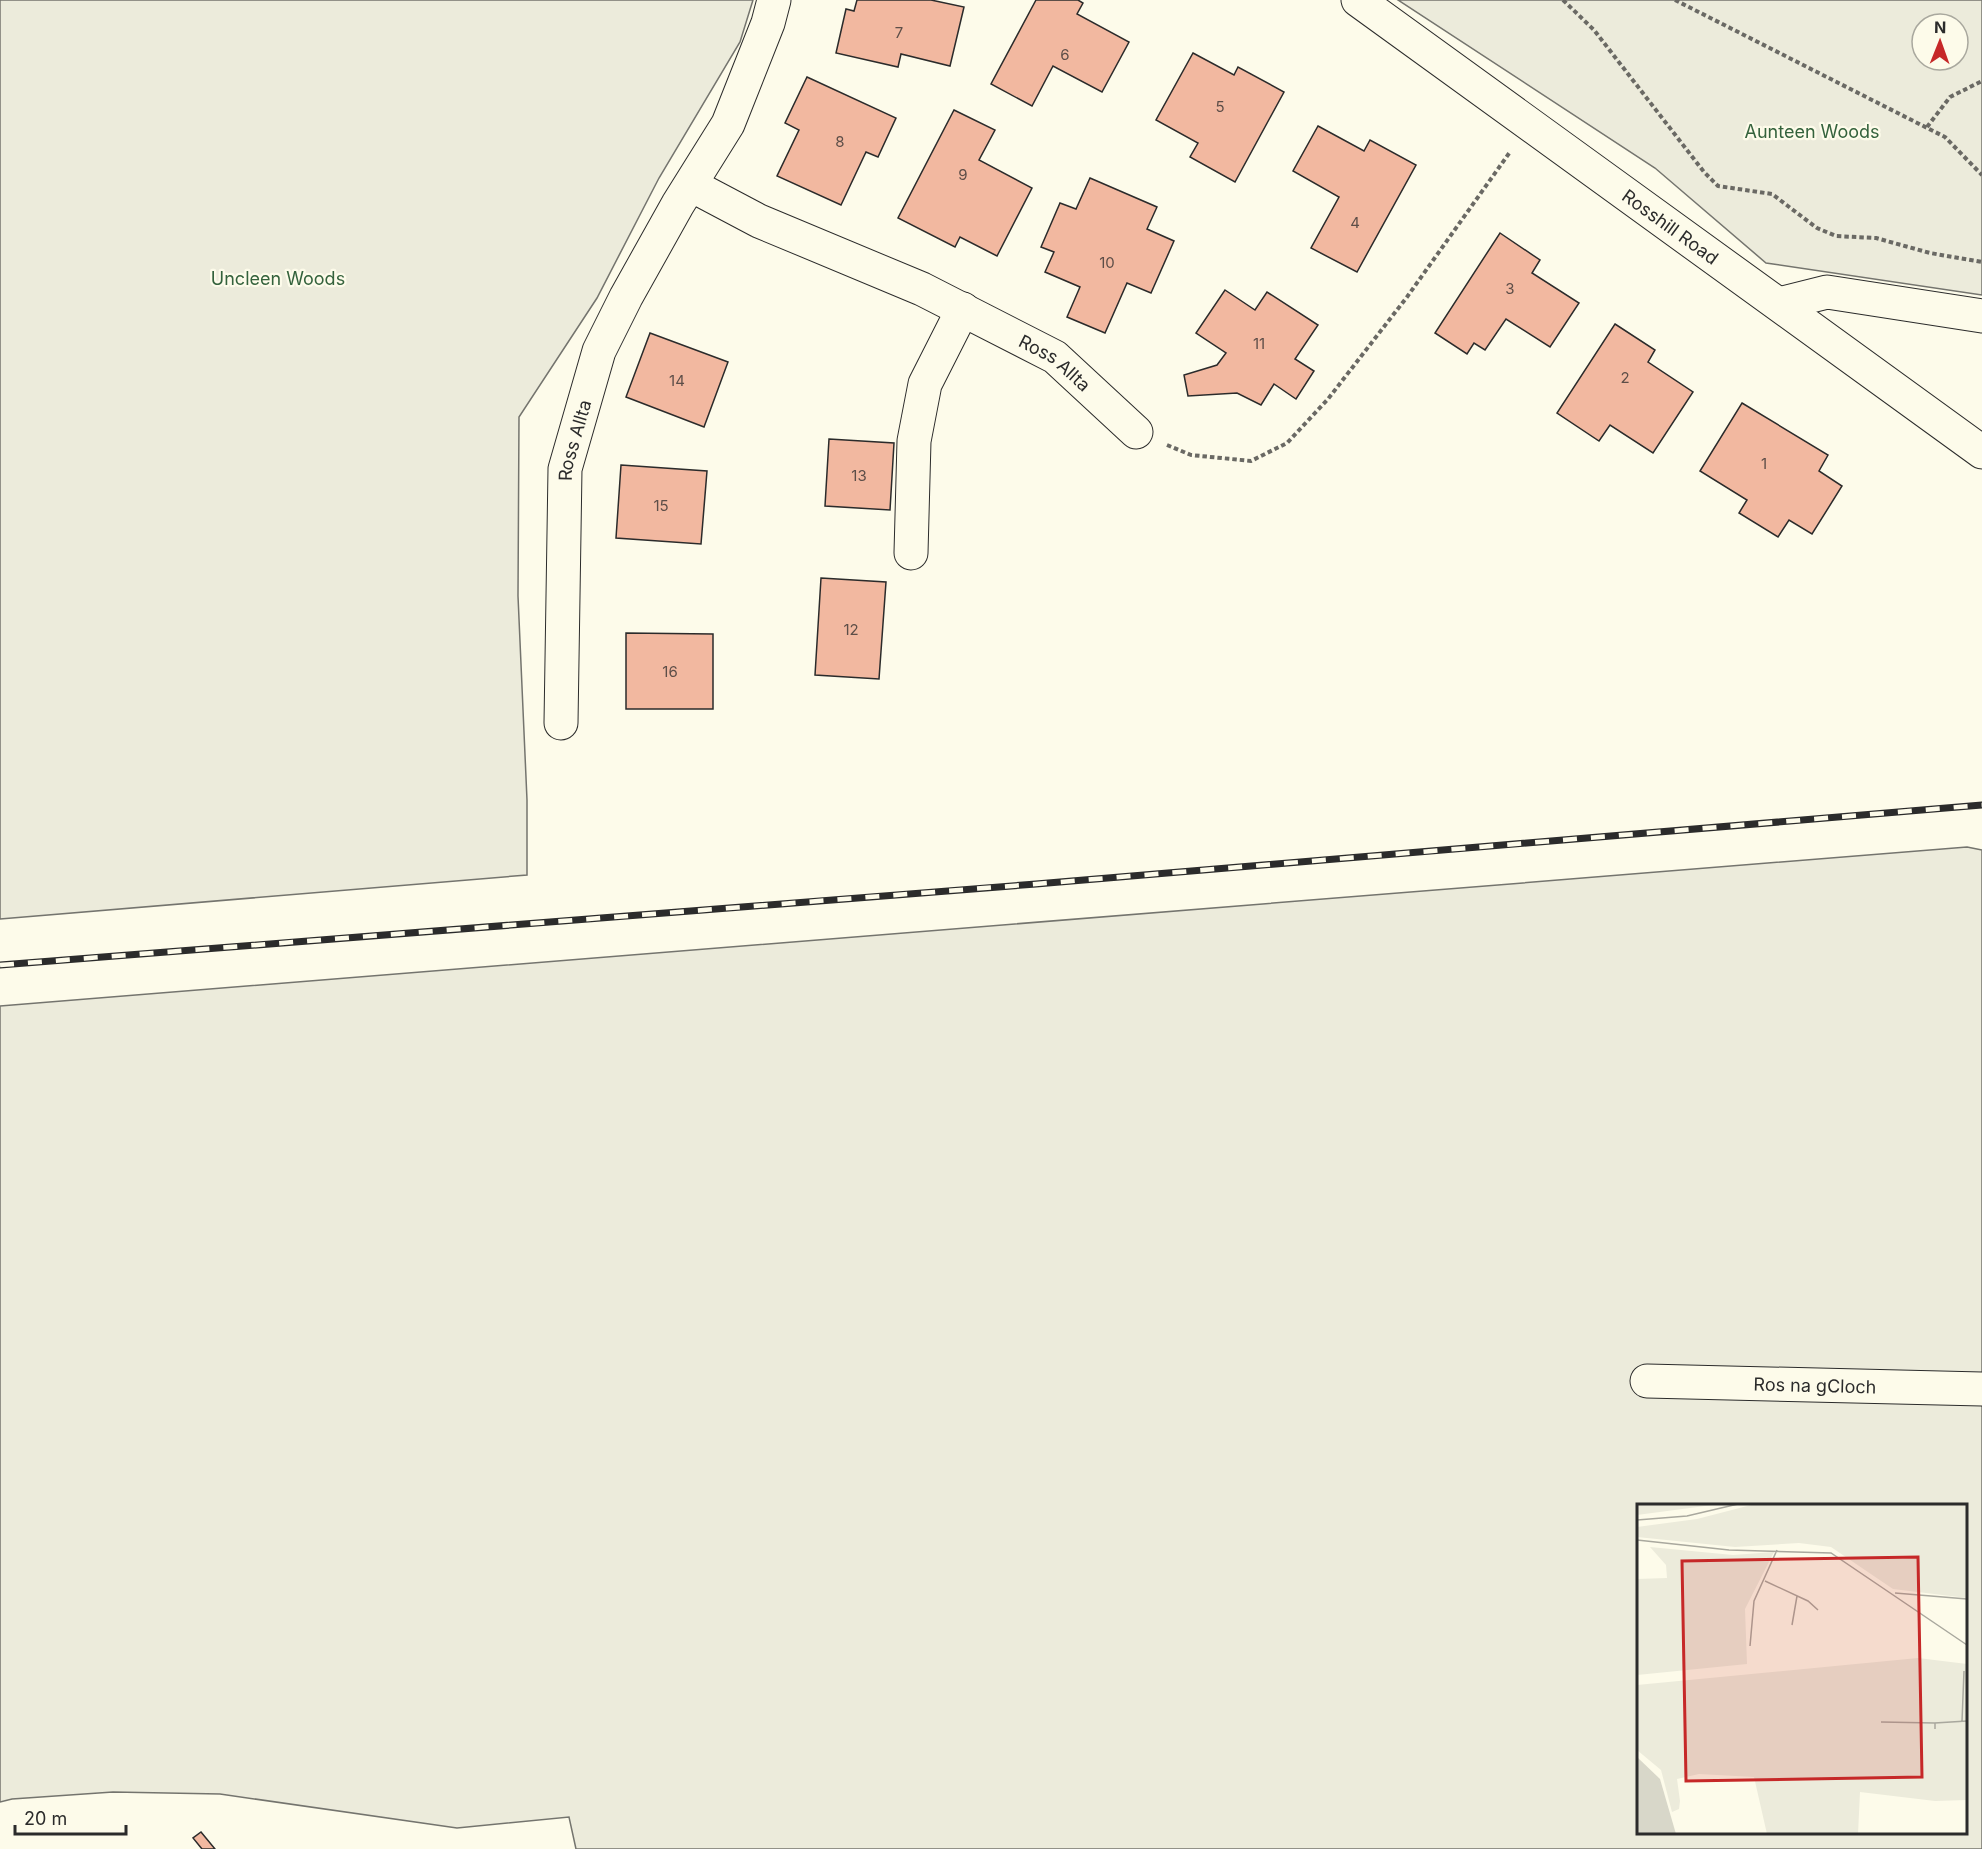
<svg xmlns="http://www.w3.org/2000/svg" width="1982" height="1849" viewBox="0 0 1982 1849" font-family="Inter,sans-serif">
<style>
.green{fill:#ecebdb;stroke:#74746e;stroke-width:1.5;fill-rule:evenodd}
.building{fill:#f2b8a0;stroke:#2b2b2b;stroke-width:1.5}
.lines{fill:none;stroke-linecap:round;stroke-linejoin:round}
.minor-casing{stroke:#2b2b2b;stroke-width:35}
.path{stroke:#6a6964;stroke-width:4;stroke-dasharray:4.5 3;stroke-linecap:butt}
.minor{stroke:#fdfbea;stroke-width:33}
.rail-casing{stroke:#2b2b2b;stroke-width:7}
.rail{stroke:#fdfbea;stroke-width:4.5;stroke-dasharray:14;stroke-linecap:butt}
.labels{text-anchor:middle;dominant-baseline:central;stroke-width:4.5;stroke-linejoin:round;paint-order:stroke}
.number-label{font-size:15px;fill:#5d4e48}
.park-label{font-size:18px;fill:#34623c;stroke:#fdfbea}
.street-label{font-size:18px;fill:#2b2b2b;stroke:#fdfbea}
.inset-road{fill:none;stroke:#a9a89e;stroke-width:1.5}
.view{fill:#c62828;fill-opacity:0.15;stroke:#c62828;stroke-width:3}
.inset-edge{fill:none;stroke:#2b2b2b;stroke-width:3}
</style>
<rect width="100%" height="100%" fill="#fdfbea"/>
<g class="green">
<polygon points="0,0 753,0 740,42 659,178 597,298 519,417 518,596 527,800 527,875 0,919"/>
<path d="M1398,0H1982V295L1766,263L1655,168ZM1922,24H1958V60H1922Z"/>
<path d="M1967,847L1982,850V1849H576L569,1817L457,1828L220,1794L113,1792L12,1799L0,1802V1006ZM1638,1506H1966V1832H1638Z"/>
</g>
<g class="building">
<polygon points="857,0 931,0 964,7 950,66 901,54 898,67 836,53 846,9 854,11"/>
<polygon points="1036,0 1078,0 1083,3 1077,14 1129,42 1102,92 1053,66 1032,106 991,84"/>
<polygon points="1193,53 1234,75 1238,67 1284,92 1235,182 1190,157 1198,143 1156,120"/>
<polygon points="807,77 896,118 878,157 866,152 841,205 777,176 799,130 785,123"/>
<polygon points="954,110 995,130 979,160 1032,188 997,256 960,237 955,247 898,218"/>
<polygon points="1318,126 1364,151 1370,140 1416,165 1357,272 1311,248 1339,197 1293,171"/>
<polygon points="1090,178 1157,207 1147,229 1174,241 1151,293 1127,283 1105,333 1067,317 1080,287 1045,272 1054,252 1041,247 1060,203 1076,209"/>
<polygon points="1500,233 1540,260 1532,273 1579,303 1550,347 1506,319 1485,350 1474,343 1467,354 1435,333"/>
<polygon points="1225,290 1255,310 1267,292 1318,325 1295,359 1314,371 1296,399 1274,384 1261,405 1237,393 1188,396 1184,375 1217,365 1226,353 1196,333"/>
<polygon points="1615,324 1655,350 1648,362 1693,392 1653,453 1610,425 1599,441 1557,413"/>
<polygon points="650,333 728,362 704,427 626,397"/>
<polygon points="1742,403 1828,455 1819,471 1842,486 1812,534 1789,520 1778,537 1739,513 1747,500 1700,471"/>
<polygon points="829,439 894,443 890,510 825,506"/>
<polygon points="621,465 707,471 701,544 616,538"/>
<polygon points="821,578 886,582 879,679 815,675"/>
<polygon points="626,633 713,634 713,709 626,709"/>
<polygon points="201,1832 215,1849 202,1849 193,1838"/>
</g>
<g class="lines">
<defs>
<g id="minor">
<path id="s1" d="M1358,0L1982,452"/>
<path id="s2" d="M691,185L759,221L922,289L1055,357L1136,432"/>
<polyline points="1779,304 1827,292 1982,316"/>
<polyline points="911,553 914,441 925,384 963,309"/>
<path id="s3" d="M561,723L565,469L599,351L626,297L678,204L728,124L768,23L774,0"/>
<path id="s4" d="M1647,1381L1982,1389"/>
</g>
</defs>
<use href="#minor" class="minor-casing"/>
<g class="path">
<polyline points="1563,0 1594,30 1704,172 1718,186 1772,194 1817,228 1836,236 1876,238 1930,253 1982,262"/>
<polyline points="1675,0 1945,137 1982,175"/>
<polyline points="1927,127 1950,97 1982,81"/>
<polyline points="1167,445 1191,455 1251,461 1287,443 1328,399 1407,297 1510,152"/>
</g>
<use href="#minor" class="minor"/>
<defs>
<polyline id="rail" points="0,965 1036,884 1982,805"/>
</defs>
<use href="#rail" class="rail-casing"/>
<use href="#rail" class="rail"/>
</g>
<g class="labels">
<g class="number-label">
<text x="899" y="32">7</text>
<text x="1065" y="54">6</text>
<text x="1220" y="106">5</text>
<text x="840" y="141">8</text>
<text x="963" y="174">9</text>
<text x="1355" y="222">4</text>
<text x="1107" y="262">10</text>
<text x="1510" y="288">3</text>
<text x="1259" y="343">11</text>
<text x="1625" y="377">2</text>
<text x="677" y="380">14</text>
<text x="1764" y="463">1</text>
<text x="859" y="475">13</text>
<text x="661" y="505">15</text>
<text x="851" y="629">12</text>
<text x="670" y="671">16</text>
</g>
<g class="park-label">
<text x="1812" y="131">Aunteen Woods</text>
<text x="278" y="278">Uncleen Woods</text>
</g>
<g class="street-label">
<text stroke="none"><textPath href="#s1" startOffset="386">Rosshill Road</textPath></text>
<text stroke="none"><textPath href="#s2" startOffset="406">Ross Allta</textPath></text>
<text stroke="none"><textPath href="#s3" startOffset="284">Ross Allta</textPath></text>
<text stroke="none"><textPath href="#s4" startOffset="168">Ros na gCloch</textPath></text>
</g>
</g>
<g transform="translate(1637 1504)">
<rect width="330" height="330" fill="#fdfbea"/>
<path d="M0,0H83L0,11ZM118,0H330V94L256,85L194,43L162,39L98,43L0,33V23L60,15ZM13,43L96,51L137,48L108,105L110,160L0,171V75L30,74L29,61ZM281,154L330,160V296L298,297L223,288L221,330H130L117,273L62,270L40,275L43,297L42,305L35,308L24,266L0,246V181Z" fill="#ecebdb"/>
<path d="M0,253L23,275L39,330H0Z" fill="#d8d7c9"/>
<path class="inset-road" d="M0,16L50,12L101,0M0,36L92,46L194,49L330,141M128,77L171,97L181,106M258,89L330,95M155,121L160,92M113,142L117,97L140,46M325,217L327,167M244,218L298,219M298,225V219L330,217"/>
<path class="view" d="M281,53L285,273L49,277L45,57Z"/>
<rect width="330" height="330" class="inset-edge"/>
</g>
<g transform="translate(1940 42) rotate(1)"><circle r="28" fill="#fdfbea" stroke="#a9a89e" stroke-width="1.5"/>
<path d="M0-4.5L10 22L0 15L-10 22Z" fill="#c62828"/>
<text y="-9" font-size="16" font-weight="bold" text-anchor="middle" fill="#2b2b2b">N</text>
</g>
<path d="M15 1825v9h111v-9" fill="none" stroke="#2b2b2b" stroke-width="3"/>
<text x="24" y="1825" font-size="18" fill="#2b2b2b" stroke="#fdfbea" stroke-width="4.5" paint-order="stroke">20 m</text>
</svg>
